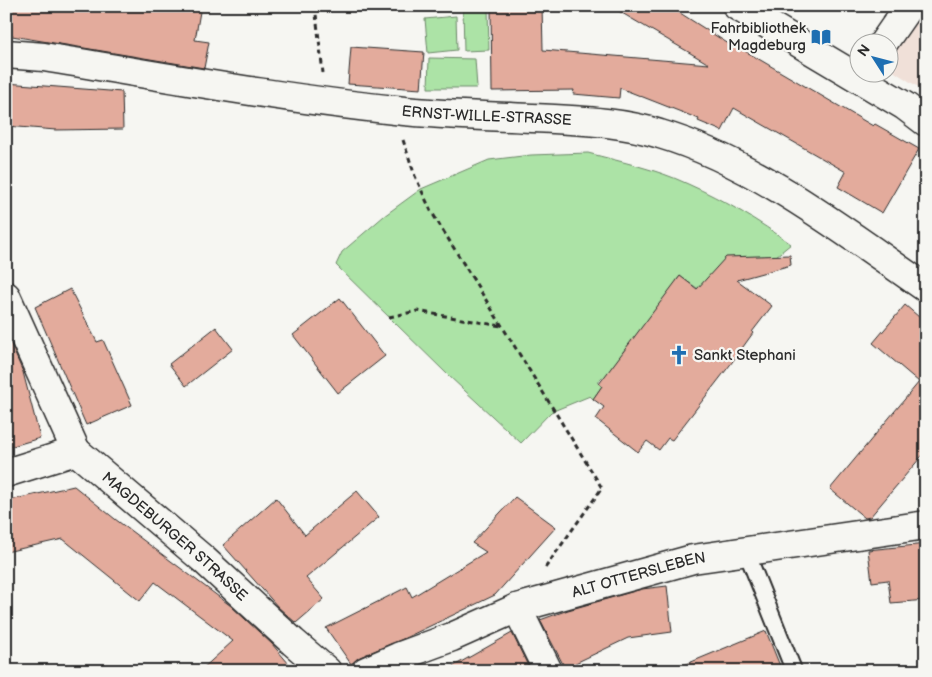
<svg xmlns="http://www.w3.org/2000/svg" width="932" height="677" viewBox="0 0 932 677" font-family="'Balsamiq Sans',sans-serif">
<style>
.built{fill:#f0e0d8}
.green{fill:#ace3a6;stroke:#6c8768}
.building{fill:#e3ab9c;stroke:#2b2b2b}
.lines{fill:none;stroke-linecap:round;stroke-linejoin:round}
.lane-casing{stroke:#2b2b2b;stroke-width:19}
.street-casing{stroke:#2b2b2b;stroke-width:31}
.path{stroke:#2b2b2b;stroke-width:3;stroke-dasharray:5 4;stroke-linecap:butt}
.lane{stroke:#f6f6f2;stroke-width:15}
.street{stroke:#f6f6f2;stroke-width:28}
.labels{text-anchor:middle;dominant-baseline:central;stroke-width:4.5;stroke-linejoin:round;paint-order:stroke}
.poi-label{font-size:15px;fill:#2b2b2b;stroke:#f6f6f2;text-anchor:end}
.street-label{font-size:15px;fill:#2b2b2b;stroke:#f6f6f2}
</style>
<rect width="100%" height="100%" fill="#f6f6f2"/>
<filter id="ink" filterUnits="userSpaceOnUse"><feTurbulence type="fractalNoise" baseFrequency=".02" numOctaves="2"/><feDisplacementMap in="SourceGraphic" scale="10" xChannelSelector="R" yChannelSelector="G"/><feConvolveMatrix kernelMatrix="1 2 1 2 8 2 1 2 1" color-interpolation-filters="sRGB"/></filter>
<g filter="url(#ink)">
<polygon class="built" points="924,6 926,6 926,92 890,69 890,55"/>
<g class="green">
<polygon points="463,8 488,8 489,50 464,51"/>
<polygon points="456,16 457,50 428,53 425,19"/>
<polygon points="429,58 475,59 477,88 428,88"/>
<path d="M588,153C622,162 656,169 688,184C724,200 759,221 791,244L760,269L701,291L680,276L676,281L681,286L626,348L622,353L626,356L607,380L602,377L598,383L602,386L593,399L590,396L551,412L521,443L449,376L336,265L342,252L384,216L421,189L489,160L531,155Z"/>
</g>
<g class="building">
<polygon points="6,6 201,6 195,40 209,42 204,68 6,35"/>
<polygon points="491,6 542,6 543,50 709,64 610,6 669,6 732,46 733,44 873,126 875,124 919,149 882,213 838,187 846,172 734,108 722,131 698,121 699,119 620,88 619,98 573,94 574,90 492,91"/>
<polygon points="351,47 424,52 421,89 348,84"/>
<polygon points="6,83 122,92 123,129 56,130 6,126"/>
<polygon points="790,255 791,265 737,280 772,306 752,332 753,333 730,365 672,440 668,438 659,450 647,441 638,452 596,419 604,407 593,399 602,386 599,384 680,276 697,289 726,257"/>
<polygon points="70,289 97,342 103,340 132,405 86,425 35,307"/>
<polygon points="340,298 385,356 338,393 293,335"/>
<polygon points="905,305 926,323 926,451 870,517 865,518 830,489 919,382 873,343"/>
<polygon points="216,327 233,349 186,386 169,364"/>
<polygon points="9,340 23,372 40,438 6,448 6,341"/>
<polygon points="74,486 115,519 231,606 272,644 295,671 200,671 233,641 155,582 140,601 63,539 6,552 6,501"/>
<polygon points="357,491 379,517 306,578 324,599 296,623 278,607 223,545 276,498 305,535"/>
<polygon points="515,497 556,527 495,595 405,638 360,657 351,664 326,628 407,587 412,597 486,552 472,543"/>
<polygon points="926,544 926,600 891,603 888,580 872,582 868,550"/>
<polygon points="667,586 672,632 628,638 565,668 540,620 568,610 642,589"/>
<polygon points="766,631 782,671 672,671 672,670"/>
<polygon points="512,633 530,670 445,671"/>
</g>
<g class="lines">
<defs>
<polyline id="lane" points="746,551 794,671"/>
<g id="street">
<polyline points="737,6 905,106 926,122"/>
<polyline points="884,42 909,6"/>
<path id="s1" d="M6,54L44,57C161,76 278,98 395,110C448,116 501,116 554,119C590,121 626,123 660,134C755,162 845,232 926,288"/>
<polyline points="6,296 76,451"/>
<path id="s2" d="M6,473L76,451L203,559L293,642L327,671"/>
<polyline points="517,608 548,671"/>
<path id="s3" d="M366,671L398,657L452,637L517,608L693,559L926,525"/>
</g>
</defs>
<use href="#lane" class="lane-casing"/>
<use href="#street" class="street-casing"/>
<g class="path">
<polyline points="315,6 323,73"/>
<polyline points="403,140 415,176 431,211 602,488 545,568"/>
<polyline points="389,317 417,311 501,326"/>
</g>
<use href="#lane" class="lane"/>
<use href="#street" class="street"/>
</g>
</g>
<defs>
<symbol id="library-bare" viewBox="-9 -9 18 18"><path d="M-6-4Q-3-5.5-.7-3.5V5Q-3 3-6 4ZM6-4Q3-5.5 .7-3.5V5Q3 3 6 4Z" fill="#1f6fb2" stroke="#f6f6f2" stroke-width="2.5" paint-order="stroke"/></symbol>
<symbol id="church-bare" viewBox="-9 -9 18 18"><path d="M-1.2-6h2.4v3.5h3.3v2.4h-3.3V6h-2.4V-.1h-3.3v-2.4h3.3Z" fill="#1f6fb2" stroke="#f6f6f2" stroke-width="2.5" paint-order="stroke"/></symbol>
</defs>
<g fill-rule="evenodd">
<use href="#library-bare" x="807" y="23" width="28" height="28"/>
<use href="#church-bare" x="665" y="341" width="28" height="28"/>
</g>
<g class="labels">
<g class="poi-label">
<text x="806" y="28">Fahrbibliothek<tspan x="806" dy="17">Magdeburg</tspan></text>
<text x="694" y="355" text-anchor="start">Sankt Stephani</text>
</g>
<g class="street-label">
<text stroke="none"><textPath href="#s1" startOffset="485">ERNST-WILLE-STRASSE</textPath></text>
<text stroke="none"><textPath href="#s2" startOffset="204">MAGDEBURGER STRASSE</textPath></text>
<text stroke="none"><textPath href="#s3" startOffset="290">ALT OTTERSLEBEN</textPath></text>
</g>
</g>
<rect width="932" height="677" fill="none" stroke="#f6f6f2" stroke-width="25"/>
<rect x="12" y="12" width="907" height="652" fill="none" stroke="#2b2b2b" stroke-width="2" filter="url(#ink)"/>
<g transform="translate(874 58) rotate(306)"><circle r="24" fill="#f6f6f2" stroke="#a5a5a2"/>
<path d="M0-4L9 19L0 12L-9 19Z" fill="#1f6fb2"/>
<text y="-8" font-size="14" font-weight="bold" text-anchor="middle" fill="#2b2b2b">N</text>
</g>
</svg>
